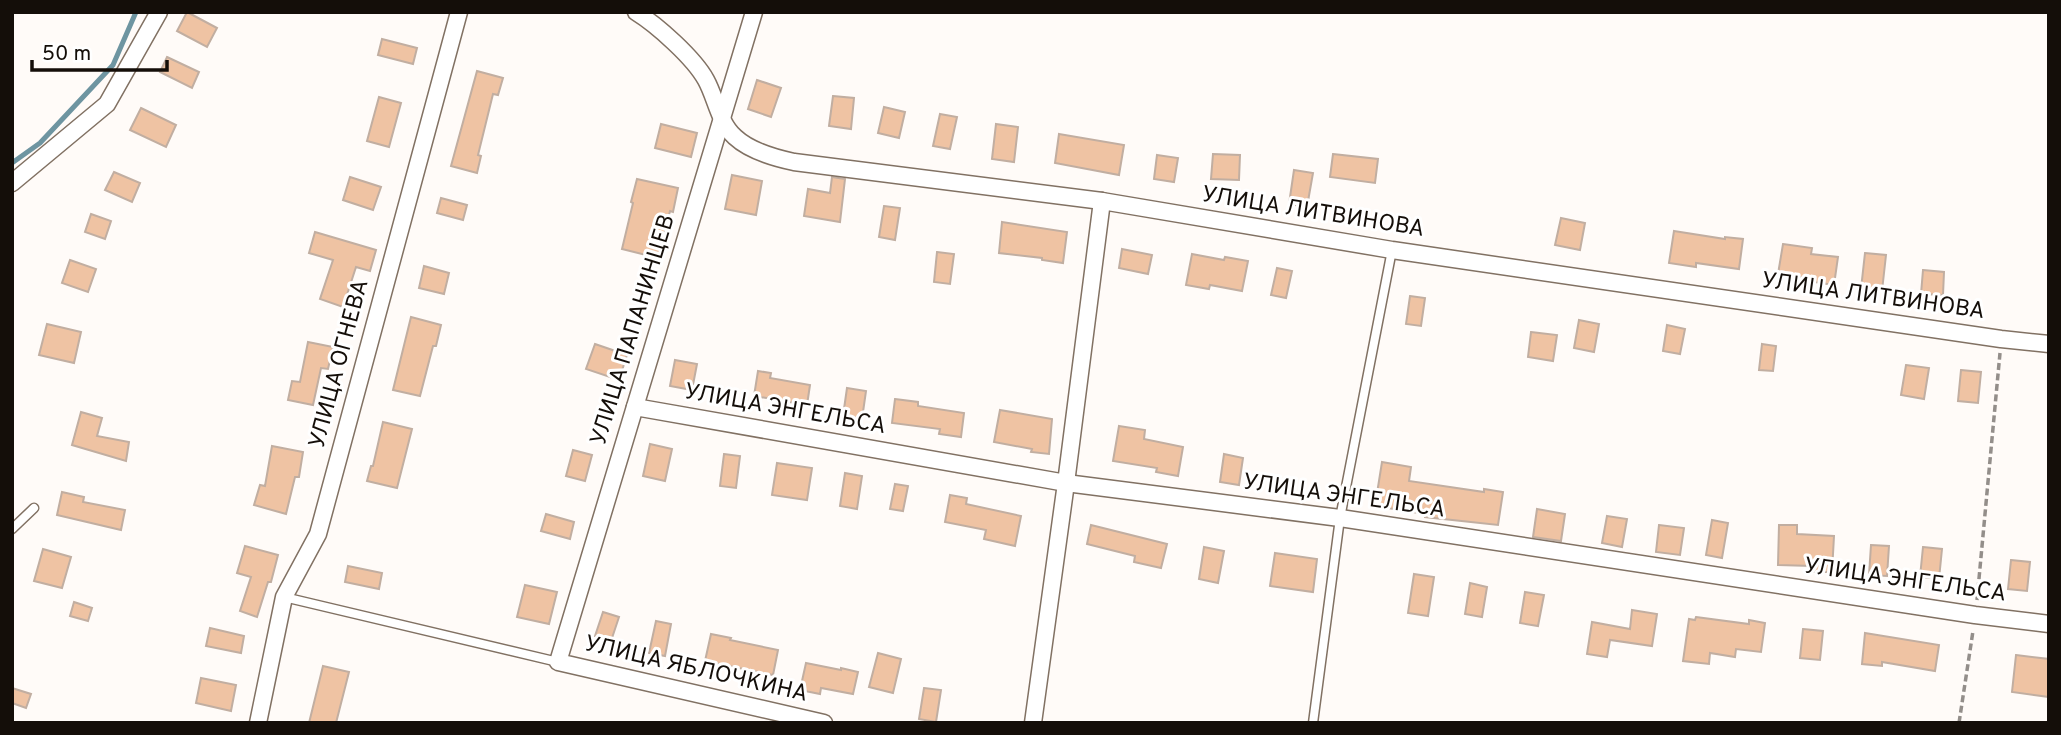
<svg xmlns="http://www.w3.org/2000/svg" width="2061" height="735" viewBox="0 0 2061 735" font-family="Overpass,sans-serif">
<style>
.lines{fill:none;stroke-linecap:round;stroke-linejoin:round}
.stream{stroke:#6e95a1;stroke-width:5}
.building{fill:#efc3a3;stroke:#c1aea1;stroke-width:2}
.lane-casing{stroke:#817163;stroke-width:11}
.street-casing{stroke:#817163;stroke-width:19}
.path{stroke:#938e8a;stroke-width:3.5;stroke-dasharray:7 3.5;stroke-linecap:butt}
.lane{stroke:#fff;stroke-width:8}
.street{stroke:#fff;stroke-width:16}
.labels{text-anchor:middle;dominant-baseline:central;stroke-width:6;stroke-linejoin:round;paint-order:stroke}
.street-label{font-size:23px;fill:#140e09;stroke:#fff}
</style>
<rect width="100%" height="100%" fill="#fffbf8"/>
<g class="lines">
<polyline class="stream" points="12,163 40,143 113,65 136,12"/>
</g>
<g class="building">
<polygon points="187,12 217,28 207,47 177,31"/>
<polygon points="382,39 417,48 413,64 378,55"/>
<polygon points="167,57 199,72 192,88 160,72"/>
<polygon points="477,71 503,78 498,95 493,94 478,155 481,156 477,173 451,166"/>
<polygon points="757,80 781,88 771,117 748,109"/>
<polygon points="833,96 854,98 851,129 829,126"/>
<polygon points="379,97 401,103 389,147 367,141"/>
<polygon points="884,107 905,112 899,138 878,133"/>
<polygon points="141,108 176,125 166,147 130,130"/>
<polygon points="940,114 957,117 950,149 933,146"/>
<polygon points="661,124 697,133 691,157 655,148"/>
<polygon points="996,124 1018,127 1014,162 992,159"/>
<polygon points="1059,134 1124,145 1119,175 1055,163"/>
<polygon points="1213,154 1240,155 1239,180 1211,179"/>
<polygon points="1333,154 1378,159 1375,183 1330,177"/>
<polygon points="1157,155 1178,158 1174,182 1154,179"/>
<polygon points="1294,170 1313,173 1307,207 1289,204"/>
<polygon points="114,172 140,183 132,202 105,190"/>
<polygon points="732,175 762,181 756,215 725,209"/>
<polygon points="350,177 381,187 373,210 343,200"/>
<polygon points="832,177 845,179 840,222 804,216 808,189 830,193"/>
<polygon points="637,179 678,188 673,212 670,211 658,258 622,249 633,203 631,202"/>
<polygon points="441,198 467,205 463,220 437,213"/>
<polygon points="884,206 900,208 895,240 879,237"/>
<polygon points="91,214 111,221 105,239 85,232"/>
<polygon points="1561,218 1585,223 1580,250 1555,245"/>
<polygon points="1002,222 1067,232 1063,263 1042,260 1042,258 999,253"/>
<polygon points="1674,231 1725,239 1725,237 1743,239 1739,269 1696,263 1696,267 1669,263"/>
<polygon points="315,232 376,250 370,271 356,267 343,307 320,299 333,260 309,253"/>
<polygon points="1783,244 1812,248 1811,254 1838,257 1834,285 1814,282 1814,279 1778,274"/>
<polygon points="1122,249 1152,255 1148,274 1119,268"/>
<polygon points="937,252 954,254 950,284 934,282"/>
<polygon points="1865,253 1886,255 1882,291 1861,289"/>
<polygon points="1192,254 1224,260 1225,257 1248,261 1242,291 1210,285 1209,289 1186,285"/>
<polygon points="70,260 96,269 88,292 62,283"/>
<polygon points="424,266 449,273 444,294 419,288"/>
<polygon points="1277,268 1292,271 1286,298 1271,295"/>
<polygon points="1923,270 1944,272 1943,295 1921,294"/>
<polygon points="1410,296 1425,298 1421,326 1406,324"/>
<polygon points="411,317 441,325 436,346 433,346 420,396 393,390"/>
<polygon points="1579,320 1599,324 1594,352 1574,348"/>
<polygon points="47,324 81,332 74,363 39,355"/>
<polygon points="1667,325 1685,329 1680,354 1663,351"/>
<polygon points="1531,332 1557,335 1553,361 1528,357"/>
<polygon points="308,342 333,347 328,369 321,368 313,405 288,400 292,381 300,382"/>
<polygon points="595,344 627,355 619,380 586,369"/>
<polygon points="1762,344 1776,346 1773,371 1759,370"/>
<polygon points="675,360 697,364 692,390 670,386"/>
<polygon points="1906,365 1929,368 1924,399 1901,395"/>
<polygon points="1961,370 1981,372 1978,403 1958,401"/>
<polygon points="758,371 771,373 770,378 810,385 807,405 754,396"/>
<polygon points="847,388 866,391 862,419 843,416"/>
<polygon points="895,399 918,402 918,406 964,413 961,437 939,434 940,429 892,423"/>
<polygon points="1000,410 1052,419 1049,454 1031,452 1032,449 994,442"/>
<polygon points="81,412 102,418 97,436 129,442 126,461 72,445"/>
<polygon points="383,422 412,429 397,488 367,481 371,466 373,466"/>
<polygon points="1119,426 1145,430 1144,439 1183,447 1178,476 1156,472 1157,468 1113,461"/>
<polygon points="650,444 672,449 665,481 643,476"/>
<polygon points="272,446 303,452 299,477 295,477 286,514 254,505 260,485 265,486"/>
<polygon points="573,450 592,455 585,481 566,476"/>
<polygon points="724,454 740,456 736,488 720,486"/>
<polygon points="1224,454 1243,458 1239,485 1220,482"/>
<polygon points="1382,462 1411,467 1409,481 1484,492 1484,489 1503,492 1498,525 1425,517 1425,514 1375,506"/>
<polygon points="777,463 812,468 807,500 772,495"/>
<polygon points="845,473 862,476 857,509 840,506"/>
<polygon points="895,484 908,486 903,511 890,509"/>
<polygon points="62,492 84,497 83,502 125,510 121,530 57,515"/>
<polygon points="950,495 967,498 966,504 1021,516 1015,546 984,539 986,530 945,522"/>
<polygon points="1537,509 1565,514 1561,541 1533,537"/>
<polygon points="546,514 574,522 570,539 541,531"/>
<polygon points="1607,516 1627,519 1622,547 1602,543"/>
<polygon points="1712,520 1728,523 1722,558 1706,555"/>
<polygon points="1091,525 1167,544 1161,568 1134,562 1135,556 1087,544"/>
<polygon points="1659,525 1684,528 1680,555 1656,552"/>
<polygon points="1779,525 1797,525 1797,534 1834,536 1832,572 1812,572 1812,566 1778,565"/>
<polygon points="1871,545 1889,546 1887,576 1869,575"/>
<polygon points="245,546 278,555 271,582 268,582 257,617 240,611 251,577 237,573"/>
<polygon points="1204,547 1224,551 1218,583 1199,579"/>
<polygon points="1923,547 1942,549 1939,579 1920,577"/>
<polygon points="43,549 71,557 62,588 34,581"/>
<polygon points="1275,553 1317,559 1313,592 1270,586"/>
<polygon points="2011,560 2030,562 2027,591 2008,589"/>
<polygon points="348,566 382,573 379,589 345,582"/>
<polygon points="1414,574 1434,577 1428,616 1408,613"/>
<polygon points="1470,583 1487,587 1482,617 1465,614"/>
<polygon points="525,585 557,592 549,624 517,617"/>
<polygon points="1525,592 1544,595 1538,626 1520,623"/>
<polygon points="74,602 92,608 88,621 70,616"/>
<polygon points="1632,610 1657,614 1652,646 1610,640 1607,657 1587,654 1592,622 1630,629"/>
<polygon points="603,612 619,617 611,641 595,636"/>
<polygon points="1696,617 1749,624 1749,620 1765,623 1761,652 1736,649 1735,657 1710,653 1709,664 1683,661 1689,619 1695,620"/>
<polygon points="656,621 671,624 665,656 649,653"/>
<polygon points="210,628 244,636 241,653 206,646"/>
<polygon points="1803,629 1823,631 1820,660 1800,658"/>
<polygon points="1865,633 1939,645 1935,671 1882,662 1882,666 1862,664"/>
<polygon points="711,634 731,638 730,640 778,650 773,675 705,661"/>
<polygon points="878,653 901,659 893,693 869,687"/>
<polygon points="2016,655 2049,659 2049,697 2012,692"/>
<polygon points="806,663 841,670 841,668 858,672 853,694 821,688 820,694 800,690"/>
<polygon points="323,666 349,672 336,723 309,723"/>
<polygon points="201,678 236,685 231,711 196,703"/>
<polygon points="12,688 31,694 26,708 12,703"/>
<polygon points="924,688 941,690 936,722 919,719"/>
</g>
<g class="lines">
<defs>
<g id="lane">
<polyline points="12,529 34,508"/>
<polyline points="284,597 558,662"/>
<polyline points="1313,723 1340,518 1392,250"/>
</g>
<g id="street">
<path d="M636,12C657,25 694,58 706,80C716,98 719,123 735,137C750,151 775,158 794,162L1102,201L1392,250L2001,339L2049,344"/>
<polyline points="754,12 558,662 824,723"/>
<polyline points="12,183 107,104 159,12"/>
<polyline points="635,407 1066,483 1340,518 1975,615 2049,624"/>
<polyline points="258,723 284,597 318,534 459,12"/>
<polyline points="1033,723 1066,483 1102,201"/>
</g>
</defs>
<use href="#lane" class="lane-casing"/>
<use href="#street" class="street-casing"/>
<g class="path">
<polyline points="1977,600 2000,353"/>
<polyline points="1959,723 1973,631"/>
</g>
<use href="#lane" class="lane"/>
<use href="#street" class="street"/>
</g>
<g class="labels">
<g class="street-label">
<text transform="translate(1313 213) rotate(9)">УЛИЦА ЛИТВИНОВА</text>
<text transform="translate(1873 297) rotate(8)">УЛИЦА ЛИТВИНОВА</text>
<text transform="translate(634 330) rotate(-73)">УЛИЦА ПАПАНИНЦЕВ</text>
<text transform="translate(340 364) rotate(-75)">УЛИЦА ОГНЕВА</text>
<text transform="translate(785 410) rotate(10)">УЛИЦА ЭНГЕЛЬСА</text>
<text transform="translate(1344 497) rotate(8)">УЛИЦА ЭНГЕЛЬСА</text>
<text transform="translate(1905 581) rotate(8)">УЛИЦА ЭНГЕЛЬСА</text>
<text transform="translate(696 670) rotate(13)">УЛИЦА ЯБЛОЧКИНА</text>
</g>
</g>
<rect width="2061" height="735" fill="none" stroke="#140e09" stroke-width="28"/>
<path d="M32 60v10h135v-10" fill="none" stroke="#140e09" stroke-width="3.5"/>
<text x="42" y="60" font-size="21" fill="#140e09" stroke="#ffffff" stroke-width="5" paint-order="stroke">50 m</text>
</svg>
